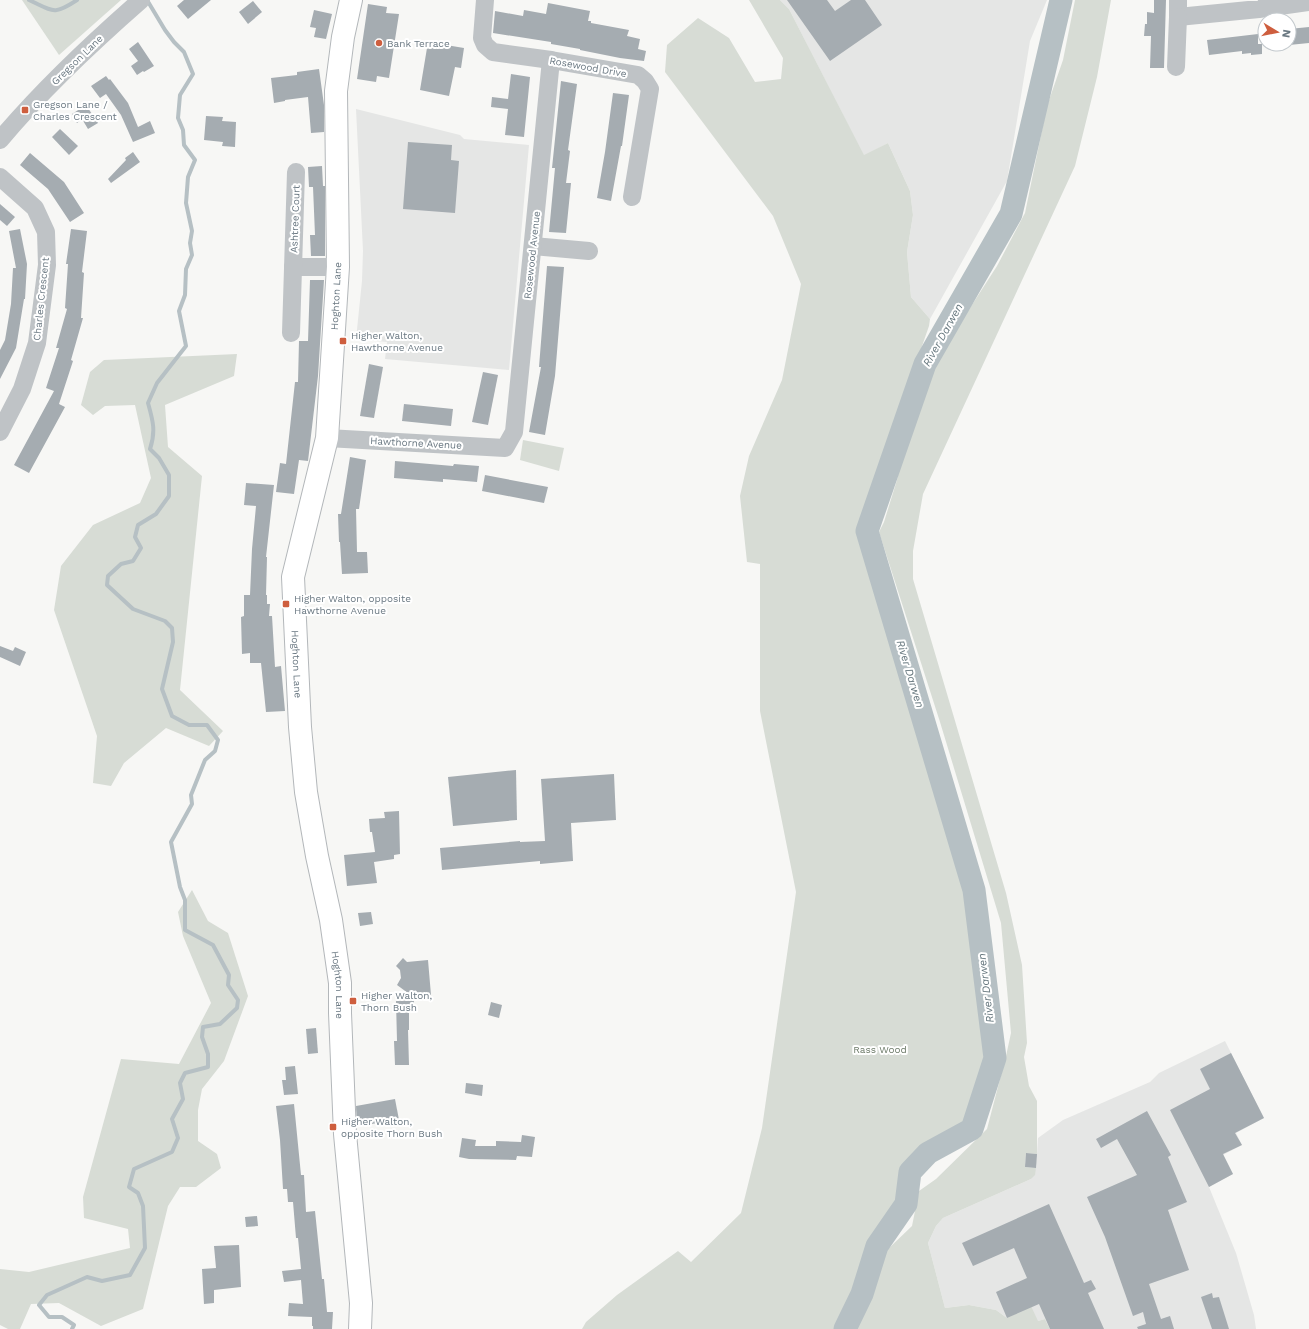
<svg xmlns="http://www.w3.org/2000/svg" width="1309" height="1329" viewBox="0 0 1309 1329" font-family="'Work Sans',sans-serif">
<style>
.built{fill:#e5e6e5}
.green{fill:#d7dcd5}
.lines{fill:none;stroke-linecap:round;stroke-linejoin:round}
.stream{stroke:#b6c0c4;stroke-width:4}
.river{stroke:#b6c0c4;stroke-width:23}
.building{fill:#a5acb1}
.major-casing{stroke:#b3b7ba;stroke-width:24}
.minor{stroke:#bfc3c6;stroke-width:18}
.major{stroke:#fff;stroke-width:22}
.poi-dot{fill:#ce5e3e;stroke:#fff;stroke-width:1.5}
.labels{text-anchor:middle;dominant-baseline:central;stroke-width:4;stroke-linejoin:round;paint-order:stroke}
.poi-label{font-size:10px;fill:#6a7882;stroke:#fff;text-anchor:start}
.street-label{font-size:10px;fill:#6a7882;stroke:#fff}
.park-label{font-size:10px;fill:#6c7a68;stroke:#fff}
.water-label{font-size:11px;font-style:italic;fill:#66777e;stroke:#fff}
</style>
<rect width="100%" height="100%" fill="#f7f7f5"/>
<g class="built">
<polygon points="780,0 1047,0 1030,41 1007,181 930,319 911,297 907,252 913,215 910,191 888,143 864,156 789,9"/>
<polygon points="356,109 460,135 464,139 529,145 509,370 385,359 387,342 356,339 362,281 363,251"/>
<polygon points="1225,1041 1264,1118 1236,1133 1242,1145 1223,1155 1233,1174 1209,1187 1236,1253 1254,1315 1256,1329 1050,1329 1045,1319 1038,1321 1007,1318 996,1310 969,1305 945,1308 928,1243 936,1226 943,1218 1031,1179 1036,1168 1025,1167 1026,1153 1037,1154 1038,1138 1063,1120 1150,1082 1159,1073"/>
</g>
<g class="green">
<polygon points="22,0 121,0 59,55"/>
<polygon points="749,0 780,0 789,9 864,155 888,143 910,191 913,215 907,252 911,297 930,319 929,326 857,532 966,893 988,1057 969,1126 928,1148 907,1171 902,1202 872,1244 858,1293 840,1329 582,1329 586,1322 617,1295 678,1251 691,1262 741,1213 762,1128 796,892 760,711 760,564 747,562 740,496 749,456 782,380 801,284 773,216 665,72 667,45 698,18 729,38 755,82 781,79 783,58"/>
<polygon points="1075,0 1111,0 1097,77 1075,166 923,494 913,551 913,579 1006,893 1022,965 1027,1043 1024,1057 1029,1086 1037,1101 1037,1154 1026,1153 1025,1167 1036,1168 1035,1175 1031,1179 943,1218 936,1226 928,1243 945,1308 969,1305 996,1310 1007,1318 1031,1306 1038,1321 1045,1319 1050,1329 851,1329 887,1250 912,1226 919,1191 936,1179 987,1129 1006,1056 1011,1033 1001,923 940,722 879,532 884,522 897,480 902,456 932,367 997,266 1025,213 1047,106 1063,60"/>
<polygon points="237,354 234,376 165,405 168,447 202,476 180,690 223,731 209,746 166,728 124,763 111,786 93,783 97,736 54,610 61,566 93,525 140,503 151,478 135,405 105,406 93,415 81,405 90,372 104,360"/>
<polygon points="523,440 564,448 559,471 520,460"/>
<polygon points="192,890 208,921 228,933 248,996 224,1061 202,1089 198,1110 198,1141 217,1154 221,1168 196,1187 180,1187 168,1206 143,1309 101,1326 59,1303 31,1304 20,1329 8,1329 0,1325 0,1269 29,1272 130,1248 128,1229 84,1218 83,1197 121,1059 179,1064 211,1003 183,936 178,912"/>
</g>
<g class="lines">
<g class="stream">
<path d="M29,0C53,11 53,16 77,0"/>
<path d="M72,1329L74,1325L62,1317H49L39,1305L47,1295L87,1277L102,1281L130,1275L145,1248L143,1206L138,1193L129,1187L134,1169L172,1152L178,1138L172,1119L183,1099L180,1083L185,1073L208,1067V1054L202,1037L203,1027L220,1024L237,1008L238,1000L228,985L229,975L213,945L185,930V900L180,887L171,842L192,804L191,795L205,760L215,751L218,740L207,725H189L172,716L162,689L173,642L172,628L165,621L133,609L107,585L108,576L121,564L133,561L141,548L135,537L138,525L156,514L169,496V475L159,458L150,449C156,431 153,421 148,403L157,383L186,346L179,311L185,295L186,269L192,255L190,243L192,231L186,203L188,177L195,160L184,145L183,130L178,118L180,95L193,74L184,52L174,42L165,30L147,0"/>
</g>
<polyline class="river" points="845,1329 862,1294 877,1246 906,1204 910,1172 928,1153 972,1129 995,1058 974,890 867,531 925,364 1011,214 1061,0"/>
</g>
<g class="building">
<polygon points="184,0 211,0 188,19 177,6"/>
<polygon points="787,0 827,0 835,11 851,0 865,0 882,25 830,61"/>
<polygon points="1154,0 1166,0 1164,68 1150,68 1151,36 1144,36 1145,24 1147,24 1147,12 1154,13"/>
<polygon points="253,1 262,12 248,24 239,12"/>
<polygon points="548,3 590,11 588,21 591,21 591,23 629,30 627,36 640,39 638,49 646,51 644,61 620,58 580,50 580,49 551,44 551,42 493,33 495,11 523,16 524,10 546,14"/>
<polygon points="368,4 387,7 386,13 399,14 389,78 377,76 376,82 357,79"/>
<polygon points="314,10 332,14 326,39 314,37 316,28 310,27"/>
<polygon points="1309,27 1309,43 1289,45 1289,29"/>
<polygon points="1258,34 1258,44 1262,44 1262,54 1251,55 1251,53 1242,54 1242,51 1209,55 1207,40"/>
<polygon points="138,42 154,66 144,72 143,71 137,75 131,66 138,61 129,49"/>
<polygon points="428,42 464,48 461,68 455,67 449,96 420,90"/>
<polygon points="319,69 324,105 324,132 311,133 308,97 285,100 285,101 274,103 271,78 297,75 297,72"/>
<polygon points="511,74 530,77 524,137 505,135 508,109 491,107 492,97 508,99"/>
<polygon points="106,76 109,80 110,79 128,103 138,127 150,121 155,133 133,142 121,115 106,94 100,98 91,86"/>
<polygon points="561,81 577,84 568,150 570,151 566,183 571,183 566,233 549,232 555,168 552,168"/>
<polygon points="613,93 629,95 622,146 621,146 611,201 597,198 605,152"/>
<polygon points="86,105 98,123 88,129 82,119 77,123 72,114"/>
<polygon points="206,116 223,117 222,121 236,122 235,147 222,146 223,142 204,140"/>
<polygon points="60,129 78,146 69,155 52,137"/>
<polygon points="408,142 452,145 451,160 459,161 455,213 403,209"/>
<polygon points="133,152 140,162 111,183 108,179 126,160 125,158"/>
<polygon points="30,153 64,182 84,213 70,222 48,189 20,165"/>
<polygon points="322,166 323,186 325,186 325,256 311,256 310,235 315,235 313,187 309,187 308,167"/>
<polygon points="0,204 15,217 7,226 0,220"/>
<polygon points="20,229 27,264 25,299 24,299 16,348 0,379 0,350 5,340 11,304 13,268 16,268 9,231"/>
<polygon points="71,229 87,231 82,272 84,273 81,318 83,318 71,360 73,361 59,404 65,407 29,473 14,465 54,391 46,388 59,348 56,348 67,309 65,308 68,264 66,264"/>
<polygon points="547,266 564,267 555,376 545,435 529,432 541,367 539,367"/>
<polygon points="310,280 324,280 318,376 308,461 299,460 294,494 276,492 280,463 286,464 295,382 298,382 299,341 308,341"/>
<polygon points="369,364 383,367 374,418 360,416"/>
<polygon points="483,372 498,375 488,425 472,422"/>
<polygon points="404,404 453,409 451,426 402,421"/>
<polygon points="350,457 366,460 359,509 356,509 357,552 367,552 368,573 342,574 340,542 339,542 338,514 341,514"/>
<polygon points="395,461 453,466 454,464 479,466 477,482 443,479 443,482 394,478"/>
<polygon points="485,475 548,487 544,503 482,491"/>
<polygon points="246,483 274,485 266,557 267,557 266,595 267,595 267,604 270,604 269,616 272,616 275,667 281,666 285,711 266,712 261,663 250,663 250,653 242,654 241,617 244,616 244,595 250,595 252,549 256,506 244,505"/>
<polygon points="0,646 13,651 15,647 26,652 20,666 0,657"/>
<polygon points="516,770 517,820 453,826 448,777"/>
<polygon points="614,774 616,820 571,823 573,861 540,864 540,861 442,870 440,848 520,841 520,842 545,841 541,779"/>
<polygon points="399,811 400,854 394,855 394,859 374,862 377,883 347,886 344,855 375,852 372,832 370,832 369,819 385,818 384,812"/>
<polygon points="371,912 373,924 360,926 358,913"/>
<polygon points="403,958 407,962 428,960 431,995 412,996 397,985 401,978 400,970 396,966"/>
<polygon points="414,1000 414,1011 409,1011 409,1030 408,1030 409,1065 395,1065 394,1041 397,1041 396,1001"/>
<polygon points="491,1002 502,1005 499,1018 488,1015"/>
<polygon points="316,1028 318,1053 308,1054 306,1029"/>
<polygon points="1231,1053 1264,1118 1235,1133 1242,1145 1223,1154 1233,1174 1209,1187 1170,1110 1210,1089 1200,1069"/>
<polygon points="295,1066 298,1094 284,1095 282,1080 286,1080 285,1067"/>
<polygon points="466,1083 483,1085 482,1096 465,1093"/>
<polygon points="395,1099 399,1120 357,1126 356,1106"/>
<polygon points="294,1104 301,1175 304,1175 306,1212 315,1211 322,1279 324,1279 327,1312 333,1312 332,1329 313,1329 313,1326 312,1326 312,1317 288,1316 289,1303 303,1304 301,1280 284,1282 282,1271 301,1269 298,1238 296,1238 293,1202 288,1202 287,1189 283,1189 280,1140 276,1106"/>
<polygon points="1147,1111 1171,1155 1168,1157 1187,1202 1168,1210 1189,1270 1149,1284 1161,1319 1170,1316 1174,1329 1138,1329 1137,1327 1146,1324 1143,1312 1133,1316 1105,1237 1087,1197 1137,1175 1117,1139 1101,1148 1096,1139"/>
<polygon points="522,1135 535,1137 532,1157 517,1156 516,1160 469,1159 459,1157 462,1138 476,1140 475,1146 496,1146 496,1141 521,1142"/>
<polygon points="1026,1153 1037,1154 1036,1168 1025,1167"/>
<polygon points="1049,1204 1084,1283 1091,1280 1096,1289 1088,1293 1104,1329 1050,1329 1039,1304 1007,1318 996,1292 1027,1278 1014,1248 973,1266 962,1243"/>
<polygon points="257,1216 258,1226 246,1227 245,1217"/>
<polygon points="239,1245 241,1287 214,1290 214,1303 204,1304 202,1269 216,1268 214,1246"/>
<polygon points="1212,1293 1213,1298 1219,1297 1229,1329 1212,1329 1201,1297"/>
</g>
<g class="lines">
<defs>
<g id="major">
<path id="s1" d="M351,0L343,37L336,91L338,267L327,438L293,577L300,727L306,792L317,856L331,920L340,983V1013L345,1134L361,1303L360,1329"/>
</g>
</defs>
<use href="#major" class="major-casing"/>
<g class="minor">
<polyline points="485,0 482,38 485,45 493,52 551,60 638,75 645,81 650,89 632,197"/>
<polyline points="1178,0 1178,17 1259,9 1309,2"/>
<polyline points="1176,67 1178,17"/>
<path d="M0,140C41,91 93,42 141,0"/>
<polyline points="0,177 35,208 46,232 47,265 37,343 22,389 0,432"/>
<polyline points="533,246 589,251"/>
<polyline points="293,267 338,267"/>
<polyline points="291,333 296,172"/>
<polyline points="327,438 505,448 514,432 551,60"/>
</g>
<use href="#major" class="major"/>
</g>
<g class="poi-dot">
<circle cx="379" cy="43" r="4"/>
<rect x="21" y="106" width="8" height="8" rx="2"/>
<rect x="339" y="337" width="8" height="8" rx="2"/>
<rect x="282" y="600" width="8" height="8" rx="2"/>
<rect x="349" y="997" width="8" height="8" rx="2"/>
<rect x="329" y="1123" width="8" height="8" rx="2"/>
</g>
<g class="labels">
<g class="poi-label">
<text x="387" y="43">Bank Terrace</text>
<text x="33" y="104">Gregson Lane /<tspan x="33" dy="12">Charles Crescent</tspan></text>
<text x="351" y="335">Higher Walton,<tspan x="351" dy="12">Hawthorne Avenue</tspan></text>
<text x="294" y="598">Higher Walton, opposite<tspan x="294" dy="12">Hawthorne Avenue</tspan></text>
<text x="361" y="995">Higher Walton,<tspan x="361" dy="12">Thorn Bush</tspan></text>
<text x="341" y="1121">Higher Walton,<tspan x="341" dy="12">opposite Thorn Bush</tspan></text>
</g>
<g class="street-label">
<text transform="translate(77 60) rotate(-44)">Gregson Lane</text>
<text transform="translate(588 67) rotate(10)">Rosewood Drive</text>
<text transform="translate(295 219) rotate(-88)">Ashtree Court</text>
<text transform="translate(532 255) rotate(-84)">Rosewood Avenue</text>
<text transform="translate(336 296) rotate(-87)">Hoghton Lane</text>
<text transform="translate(41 299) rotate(-84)">Charles Crescent</text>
<text transform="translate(416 443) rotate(3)">Hawthorne Avenue</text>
<text stroke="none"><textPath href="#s1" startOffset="670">Hoghton Lane</textPath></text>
<text stroke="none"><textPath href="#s1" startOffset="994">Hoghton Lane</textPath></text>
</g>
<g class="park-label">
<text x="880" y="1049">Rass Wood</text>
</g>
<g class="water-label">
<text transform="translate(943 335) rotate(-61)">River Darwen</text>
<text transform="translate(910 674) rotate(73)">River Darwen</text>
<text transform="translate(986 988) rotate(-97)">River Darwen</text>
</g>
</g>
<g transform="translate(1277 32) rotate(100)"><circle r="19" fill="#ffffff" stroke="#c3c9cd"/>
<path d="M0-3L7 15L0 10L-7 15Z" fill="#ce5e3e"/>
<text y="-6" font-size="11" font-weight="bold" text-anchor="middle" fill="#6a7882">N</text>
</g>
</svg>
